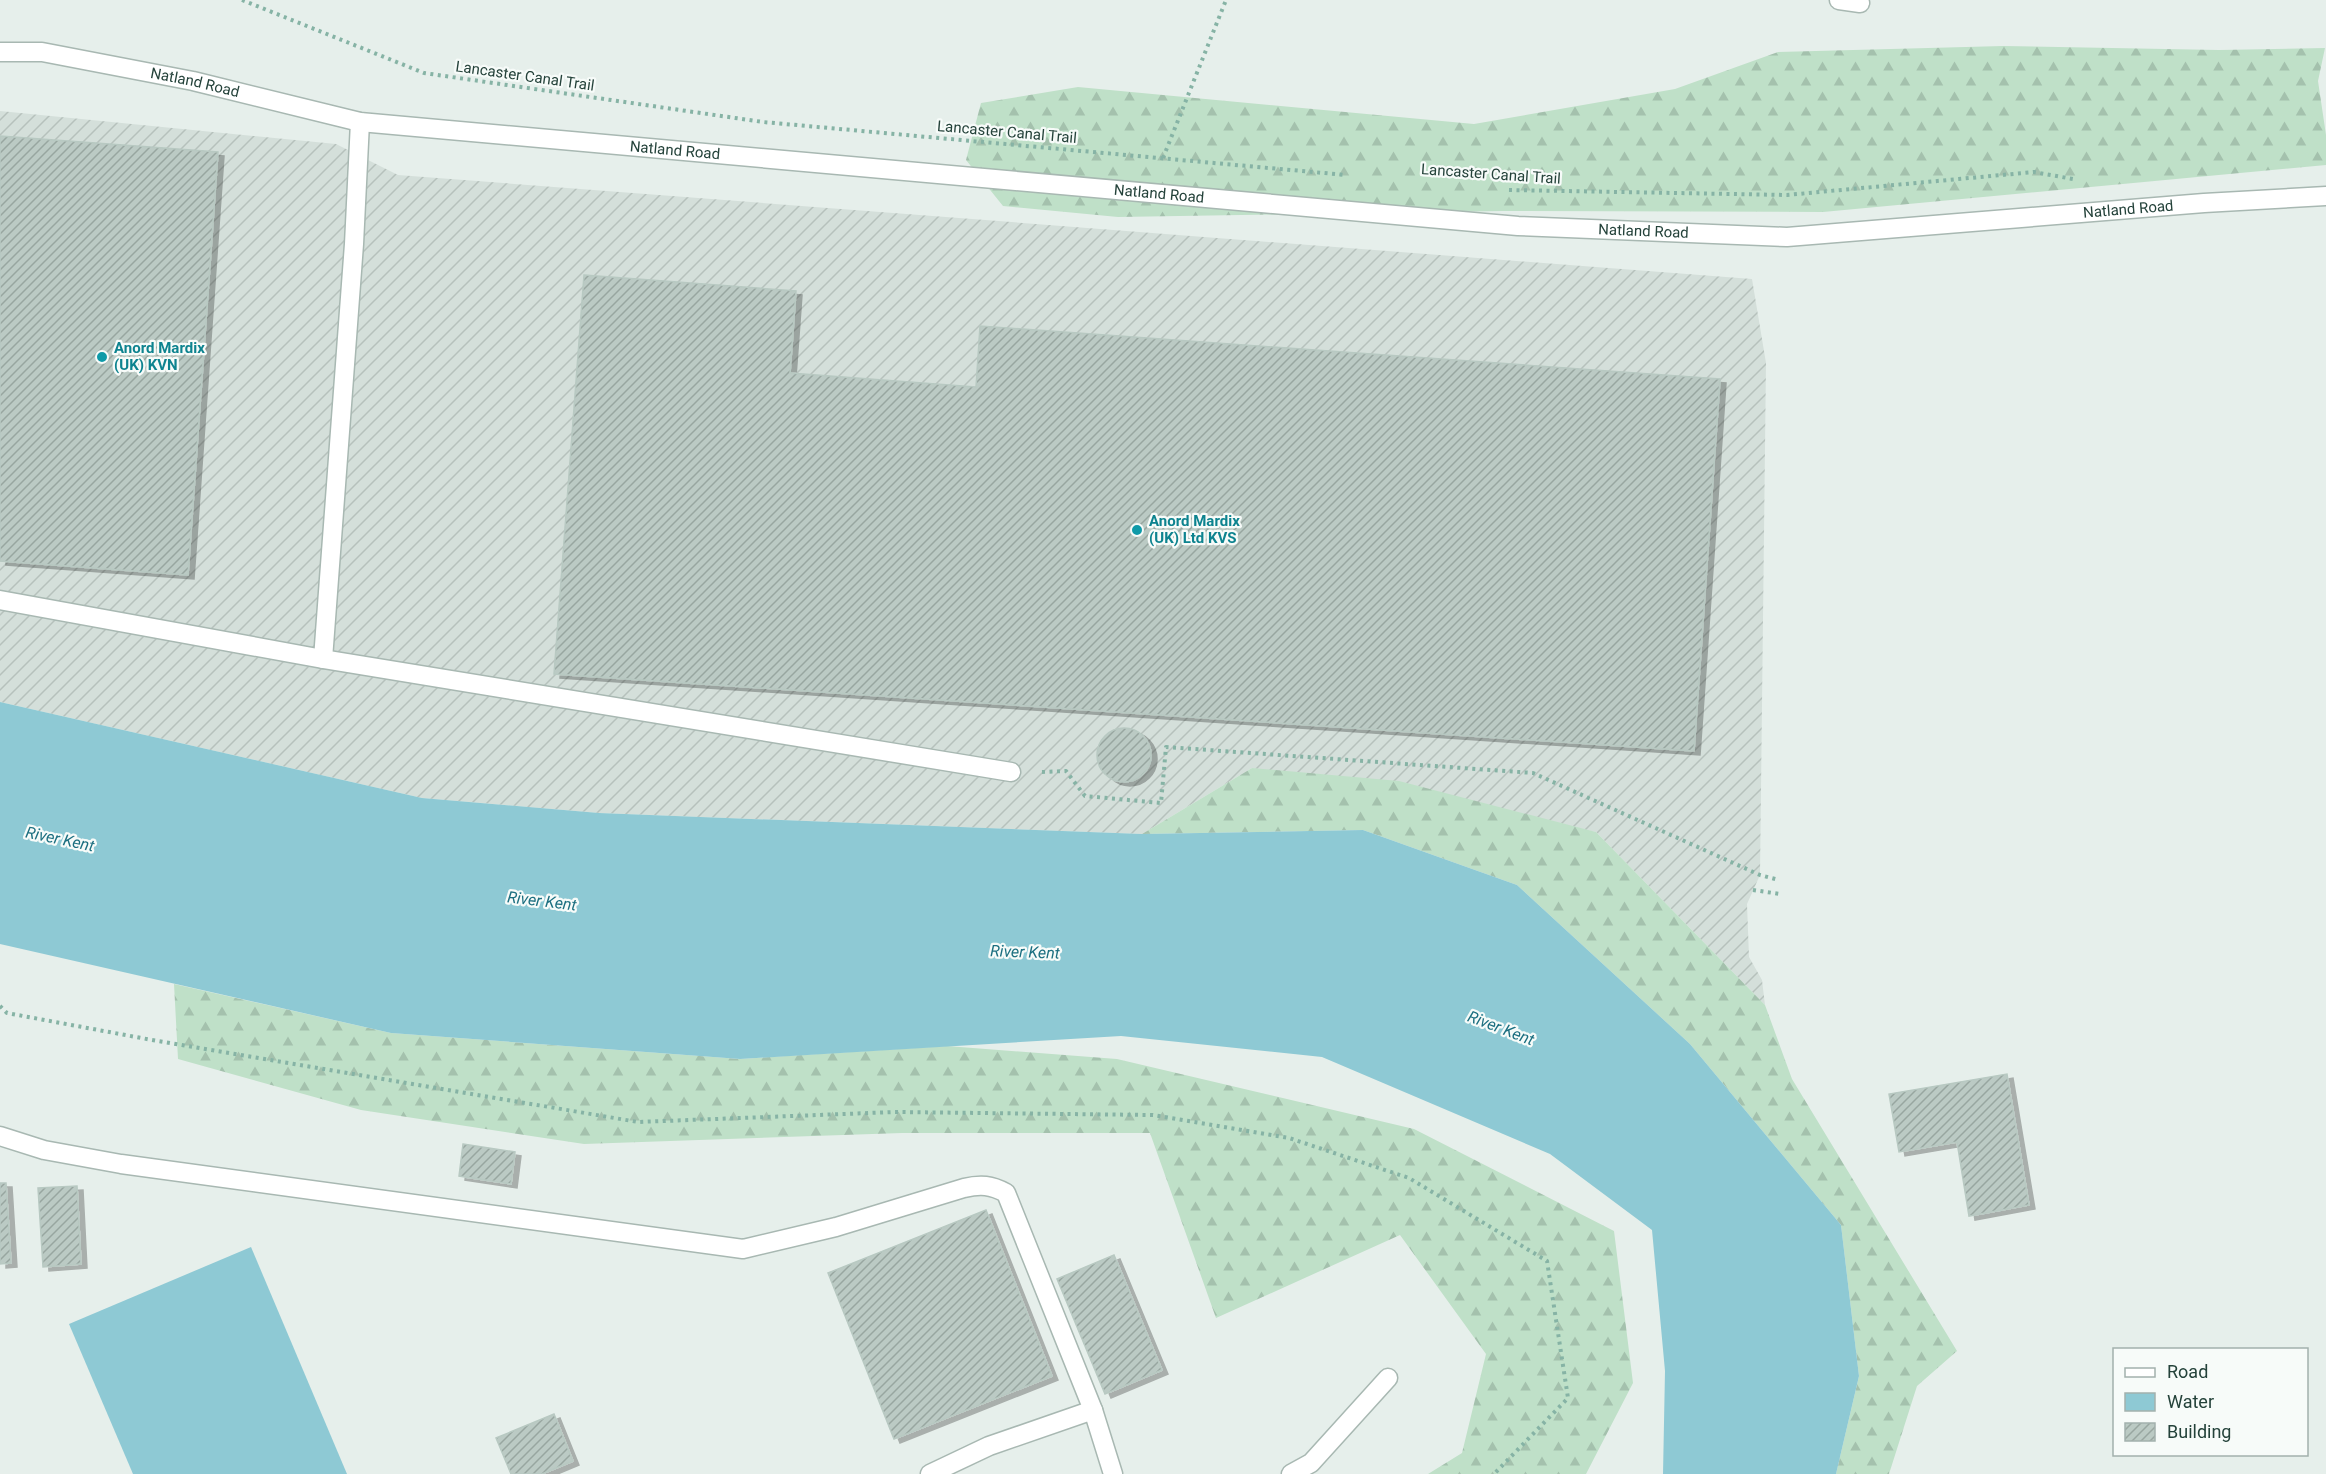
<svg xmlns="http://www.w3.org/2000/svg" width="2326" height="1474" viewBox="0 0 2326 1474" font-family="Roboto,sans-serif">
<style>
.industrial{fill:url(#industrial-furrows)}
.forest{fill:url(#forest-firs)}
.water{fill:#8ec9d4}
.building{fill:url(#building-hatch);stroke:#b8c9c2;stroke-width:1.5;filter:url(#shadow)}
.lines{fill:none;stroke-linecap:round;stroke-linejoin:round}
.minor-casing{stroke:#a8b8b2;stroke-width:21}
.path{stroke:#86b3a5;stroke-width:4;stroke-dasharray:3 4.5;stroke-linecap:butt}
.minor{stroke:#fff;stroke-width:18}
.culture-dot{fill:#0f9aa8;stroke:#f7fbf9;stroke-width:2}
.labels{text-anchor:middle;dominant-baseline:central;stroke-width:4.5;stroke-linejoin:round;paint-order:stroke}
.street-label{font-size:15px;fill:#24423a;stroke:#f7fbf9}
.culture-label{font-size:15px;font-weight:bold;fill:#0d838f;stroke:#f7fbf9;text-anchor:start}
.water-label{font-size:16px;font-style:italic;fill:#1c6f80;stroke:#f7fbf9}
</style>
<defs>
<pattern id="industrial-furrows" width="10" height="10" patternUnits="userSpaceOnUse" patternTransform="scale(1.5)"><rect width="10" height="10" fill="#d4dfda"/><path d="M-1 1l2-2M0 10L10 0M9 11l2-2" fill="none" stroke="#b6c1bc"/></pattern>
<pattern id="forest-firs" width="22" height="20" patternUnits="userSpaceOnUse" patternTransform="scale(1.5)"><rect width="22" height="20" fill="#bfe0c8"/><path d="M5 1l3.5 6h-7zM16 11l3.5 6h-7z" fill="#a4c1ad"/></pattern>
<pattern id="building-hatch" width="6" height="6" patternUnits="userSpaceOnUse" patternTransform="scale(1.5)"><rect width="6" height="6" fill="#bbcac4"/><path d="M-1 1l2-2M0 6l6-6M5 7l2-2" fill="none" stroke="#98a6a0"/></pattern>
<filter id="shadow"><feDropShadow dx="6" dy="4" stdDeviation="0" flood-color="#0004"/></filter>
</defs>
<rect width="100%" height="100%" fill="#e6efeb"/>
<polygon class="industrial" points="0,111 336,144 398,175 1752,279 1766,363 1760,875 1747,904 1749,957 1762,980 1765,1005 1596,832 1252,768 1142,834 599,813 422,798 0,702"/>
<g class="forest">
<polygon points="2003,46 2219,50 2325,48 2318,81 2326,135 2326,165 1823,212 1503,211 1118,217 1003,206 966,160 981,103 1078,87 1474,124 1675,89 1778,52"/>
<polygon points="1252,768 1399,781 1596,832 1765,1005 1792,1079 1957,1351 1917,1386 1889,1474 1836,1474 1859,1376 1841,1225 1690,1044 1517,885 1363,830 1142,834"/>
<polygon points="174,984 391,1033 740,1059 947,1046 1117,1059 1414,1129 1614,1231 1633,1383 1586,1474 1428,1474 1462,1453 1486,1354 1400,1235 1216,1318 1150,1133 902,1133 584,1144 361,1110 178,1059"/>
</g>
<g class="water">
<polygon points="0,702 422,798 599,813 1142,834 1363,830 1517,885 1690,1044 1841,1225 1859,1376 1836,1474 1663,1474 1665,1371 1652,1230 1550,1154 1322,1057 1121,1036 740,1059 391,1033 0,944"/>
<polygon points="251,1247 347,1474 133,1474 69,1324"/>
</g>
<g class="building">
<polygon points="0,136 218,152 188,575 0,561"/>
<polygon points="584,275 796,291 790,373 976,387 980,326 1720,379 1694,751 554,674"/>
<circle cx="1124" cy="755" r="27"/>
<polygon points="2007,1074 2029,1205 1969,1216 1957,1142 1899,1152 1889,1094"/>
<polygon points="463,1144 515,1152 511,1184 459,1176"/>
<polygon points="0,1183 6,1183 11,1263 0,1264"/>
<polygon points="77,1186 81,1264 43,1267 38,1188"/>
<polygon points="986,1210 1052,1376 894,1439 828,1273"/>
<polygon points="1114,1255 1162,1370 1105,1394 1057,1279"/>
<polygon points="554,1414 573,1461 542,1474 511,1474 496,1438"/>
</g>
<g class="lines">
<defs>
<g id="minor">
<polyline points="1839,0 1860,3"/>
<path id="s1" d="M0,52H42L193,81L360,122L1518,226L1787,237L2204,203L2326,196"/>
<polyline points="0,600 323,659 1011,772"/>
<polyline points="323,659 354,244 360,122"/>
<path d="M0,1136L44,1150L121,1164L743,1249L836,1227L964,1188C981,1184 991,1185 1006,1193L1093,1410L1113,1474"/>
<polyline points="930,1474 989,1446 1093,1410"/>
<polyline points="1291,1474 1311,1463 1388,1378"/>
</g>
</defs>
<use href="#minor" class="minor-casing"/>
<g class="path">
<polyline points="242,0 424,73 763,122 1346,175"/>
<polyline points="1163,158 1226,0"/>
<polyline points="1509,190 1787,195 2034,172 2073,179"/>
<polyline points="1042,772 1066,771 1085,796 1161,803 1166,747 1533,773 1760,875 1779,880"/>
<polyline points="1753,890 1780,894"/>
<polyline points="0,1006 7,1013 152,1040 638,1122 895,1112 1153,1115 1289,1138 1409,1178 1547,1261 1568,1398 1494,1474"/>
</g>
<use href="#minor" class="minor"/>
</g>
<g class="culture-dot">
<circle cx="102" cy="357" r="6"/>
<circle cx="1137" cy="530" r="6"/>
</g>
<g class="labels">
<g class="street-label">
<text transform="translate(525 76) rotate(8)">Lancaster Canal Trail</text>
<text stroke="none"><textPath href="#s1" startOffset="198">Natland Road</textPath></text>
<text transform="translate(1007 132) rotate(5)">Lancaster Canal Trail</text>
<text stroke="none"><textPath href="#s1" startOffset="684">Natland Road</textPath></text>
<text transform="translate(1491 174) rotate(4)">Lancaster Canal Trail</text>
<text stroke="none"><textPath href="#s1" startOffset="1170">Natland Road</textPath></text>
<text stroke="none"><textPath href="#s1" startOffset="2142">Natland Road</textPath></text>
<text stroke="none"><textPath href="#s1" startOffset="1656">Natland Road</textPath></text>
</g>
<g class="culture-label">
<text x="114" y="348">Anord Mardix<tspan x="114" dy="17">(UK) KVN</tspan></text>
<text x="1149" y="521">Anord Mardix<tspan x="1149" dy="17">(UK) Ltd KVS</tspan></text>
</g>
<g class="water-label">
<text transform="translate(60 839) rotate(12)">River Kent</text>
<text transform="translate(542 901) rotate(7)">River Kent</text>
<text transform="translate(1025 952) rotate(2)">River Kent</text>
<text transform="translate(1501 1028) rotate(21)">River Kent</text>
</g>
</g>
<rect x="2113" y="1348" width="195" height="108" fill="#f7fbf9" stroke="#a3b1ad" stroke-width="1.5"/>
<rect x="2125" y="1368" width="30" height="9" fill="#ffffff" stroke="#a3b1ad" stroke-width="1.5"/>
<text x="2167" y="1378" font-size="18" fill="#24423a">Road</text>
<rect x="2125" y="1393" width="30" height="18" fill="#8ec9d4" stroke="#a3b1ad" stroke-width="1.5"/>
<text x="2167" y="1408" font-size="18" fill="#24423a">Water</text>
<rect x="2125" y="1423" width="30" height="18" fill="url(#building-hatch)" stroke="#a3b1ad" stroke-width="1.5"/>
<text x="2167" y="1438" font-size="18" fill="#24423a">Building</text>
</svg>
